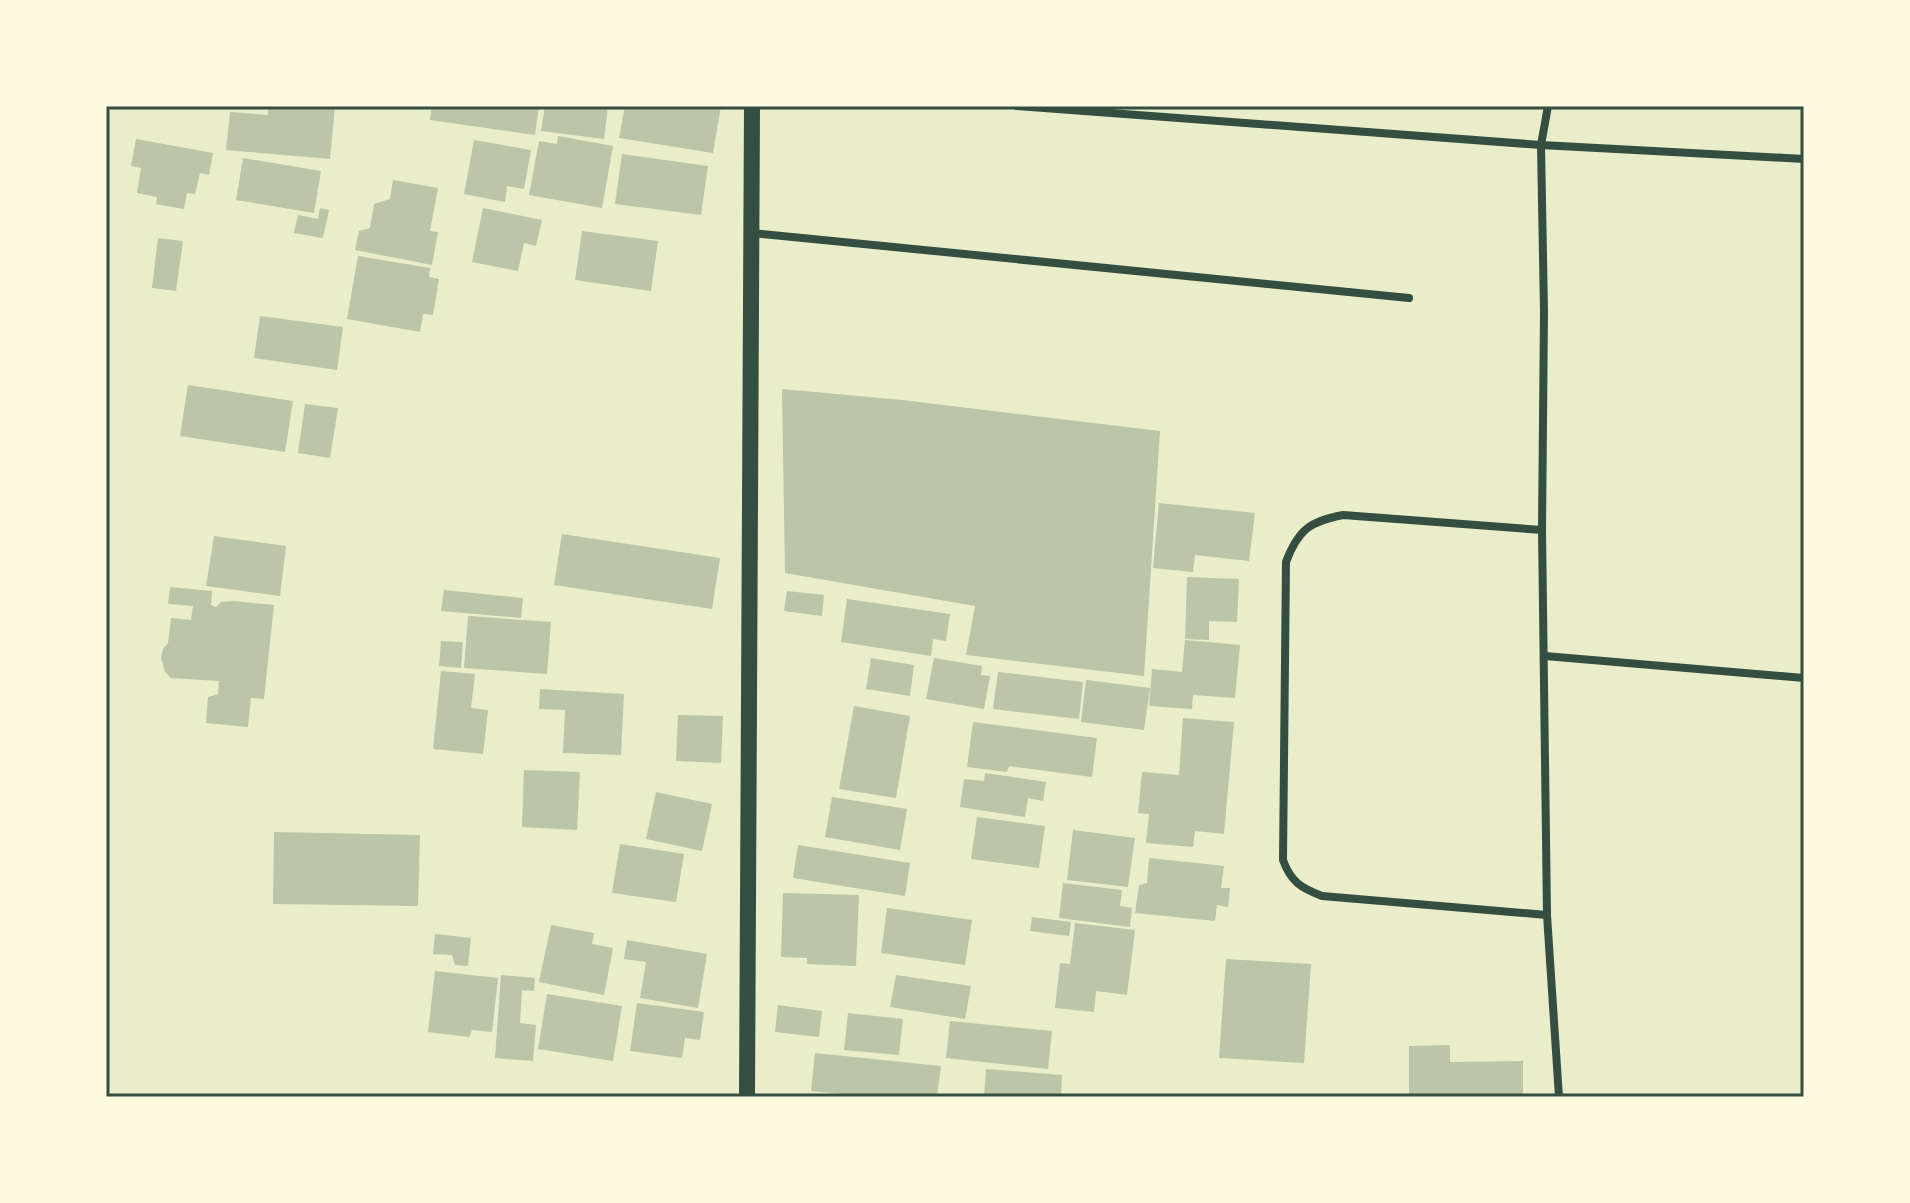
<svg xmlns="http://www.w3.org/2000/svg" width="1910" height="1203" viewBox="0 0 1910 1203" font-family="Barlow,sans-serif">
<style>
.building{fill:#bcc5a7}
.lines{fill:none;stroke-linecap:round;stroke-linejoin:round}
.minor{stroke:#344e41;stroke-width:8}
.secondary{stroke:#344e41;stroke-width:16}
.neatline{fill:none;stroke:#344e41;stroke-width:3}
</style>
<rect width="100%" height="100%" fill="#e9edc9"/>
<g class="building">
<polygon points="268,106 335,106 330,159 226,150 230,112 268,115"/>
<polygon points="432,106 539,106 535,135 430,120"/>
<polygon points="545,106 608,106 604,139 541,131"/>
<polygon points="625,106 721,106 713,153 619,138"/>
<polygon points="558,136 613,146 602,208 529,195 539,141 557,144"/>
<polygon points="136,139 213,153 209,175 200,173 195,194 187,193 184,209 156,204 157,197 137,193 141,168 131,166"/>
<polygon points="474,140 531,150 524,189 507,186 505,202 464,194"/>
<polygon points="622,154 708,166 701,215 615,204"/>
<polygon points="243,158 321,171 314,213 236,200"/>
<polygon points="393,180 438,188 430,231 438,232 432,265 355,250 359,231 370,228 374,204 390,199"/>
<polygon points="320,208 329,210 323,238 294,233 298,215 318,219"/>
<polygon points="483,208 542,220 536,246 524,243 518,271 472,262"/>
<polygon points="582,231 658,241 651,291 575,280"/>
<polygon points="158,238 183,241 176,291 152,288"/>
<polygon points="358,256 430,268 429,277 439,279 433,315 423,314 420,332 347,319"/>
<polygon points="260,316 343,327 337,370 254,358"/>
<polygon points="188,385 293,401 285,452 180,436"/>
<polygon points="782,389 902,400 1160,431 1144,676 966,655 975,606 785,573"/>
<polygon points="305,404 338,408 330,458 298,453"/>
<polygon points="1159,503 1255,513 1249,561 1195,555 1193,572 1153,568"/>
<polygon points="562,534 720,558 712,609 554,585"/>
<polygon points="214,536 286,546 280,596 206,586"/>
<polygon points="1187,577 1239,579 1237,622 1209,621 1209,640 1185,639"/>
<polygon points="170,587 212,591 211,605 216,607 221,602 233,601 274,605 264,699 251,698 248,727 206,723 208,697 218,694 219,681 171,678 165,672 161,658 163,649 168,643 171,618 191,620 193,606 168,604"/>
<polygon points="444,590 523,598 521,618 441,611"/>
<polygon points="787,591 824,595 822,616 784,611"/>
<polygon points="847,599 950,614 946,641 933,639 931,656 841,642"/>
<polygon points="468,616 551,622 547,674 464,668"/>
<polygon points="1185,640 1240,645 1235,698 1193,695 1192,709 1149,706 1152,669 1182,672"/>
<polygon points="441,641 463,642 461,668 439,666"/>
<polygon points="871,658 914,665 910,696 866,689"/>
<polygon points="934,658 982,666 981,675 990,676 984,709 926,699"/>
<polygon points="441,671 475,674 471,708 488,710 483,754 433,749"/>
<polygon points="998,672 1083,682 1079,719 993,709"/>
<polygon points="1086,680 1150,688 1144,730 1081,722"/>
<polygon points="540,689 624,694 621,755 563,753 565,710 539,709"/>
<polygon points="854,706 910,716 896,798 839,789"/>
<polygon points="678,715 723,716 721,763 676,761"/>
<polygon points="1183,718 1234,722 1224,834 1195,831 1193,847 1146,843 1149,814 1138,813 1142,772 1179,775"/>
<polygon points="973,722 1097,738 1092,777 1009,766 1007,772 967,767"/>
<polygon points="524,770 580,772 577,830 522,827"/>
<polygon points="985,773 1046,782 1043,801 1028,798 1025,817 960,807 964,779 984,781"/>
<polygon points="656,792 712,804 702,851 646,839"/>
<polygon points="832,797 907,809 900,850 825,837"/>
<polygon points="977,817 1045,826 1039,868 971,859"/>
<polygon points="1073,830 1135,838 1128,887 1067,880"/>
<polygon points="274,832 420,835 418,906 273,904"/>
<polygon points="620,844 684,854 676,902 612,893"/>
<polygon points="798,845 910,863 905,896 793,878"/>
<polygon points="1149,858 1224,866 1221,888 1230,888 1228,907 1217,905 1215,921 1135,913 1139,885 1147,883"/>
<polygon points="1063,883 1122,890 1120,906 1132,908 1130,927 1059,918"/>
<polygon points="783,893 859,895 856,966 807,964 807,958 781,957"/>
<polygon points="887,908 972,920 965,965 881,953"/>
<polygon points="1032,917 1071,922 1069,936 1030,931"/>
<polygon points="1075,923 1135,930 1127,995 1096,991 1094,1012 1055,1008 1060,963 1070,964"/>
<polygon points="551,925 594,933 592,944 613,948 604,995 539,982"/>
<polygon points="435,934 471,938 468,966 455,965 452,955 433,954"/>
<polygon points="627,940 707,954 698,1008 640,998 646,962 624,959"/>
<polygon points="1226,959 1311,964 1304,1063 1219,1058"/>
<polygon points="435,971 498,978 492,1032 472,1030 469,1037 428,1032"/>
<polygon points="501,975 535,978 534,991 522,990 520,1023 536,1025 533,1061 495,1058"/>
<polygon points="896,975 971,986 965,1019 890,1007"/>
<polygon points="547,994 622,1006 613,1061 538,1049"/>
<polygon points="637,1003 704,1012 700,1040 685,1038 682,1058 630,1051"/>
<polygon points="778,1005 822,1011 819,1037 775,1032"/>
<polygon points="848,1013 903,1019 899,1055 844,1050"/>
<polygon points="950,1021 1052,1031 1048,1069 946,1058"/>
<polygon points="1450,1045 1450,1062 1523,1061 1523,1097 1409,1097 1409,1046"/>
<polygon points="815,1053 941,1066 937,1097 871,1097 811,1091"/>
<polygon points="986,1069 1062,1075 1061,1097 984,1097"/>
</g>
<g class="lines">
<g class="minor">
<polyline points="1017,106 1541,145 1804,159"/>
<polyline points="1548,106 1541,145 1544,312 1542,530 1547,915 1559,1097"/>
<polyline points="752,233 1409,298"/>
<path d="M1542,530L1343,515C1310,521 1298,530 1286,562L1283,860C1291,882 1301,888 1322,896L1547,915"/>
<polyline points="1545,656 1804,678"/>
</g>
<polyline class="secondary" points="747,1097 752,106"/>
</g>
<rect width="1910" height="1203" fill="none" stroke="#fefae0" stroke-width="216"/>
<rect x="108" y="108" width="1694" height="987" class="neatline"/>
</svg>
